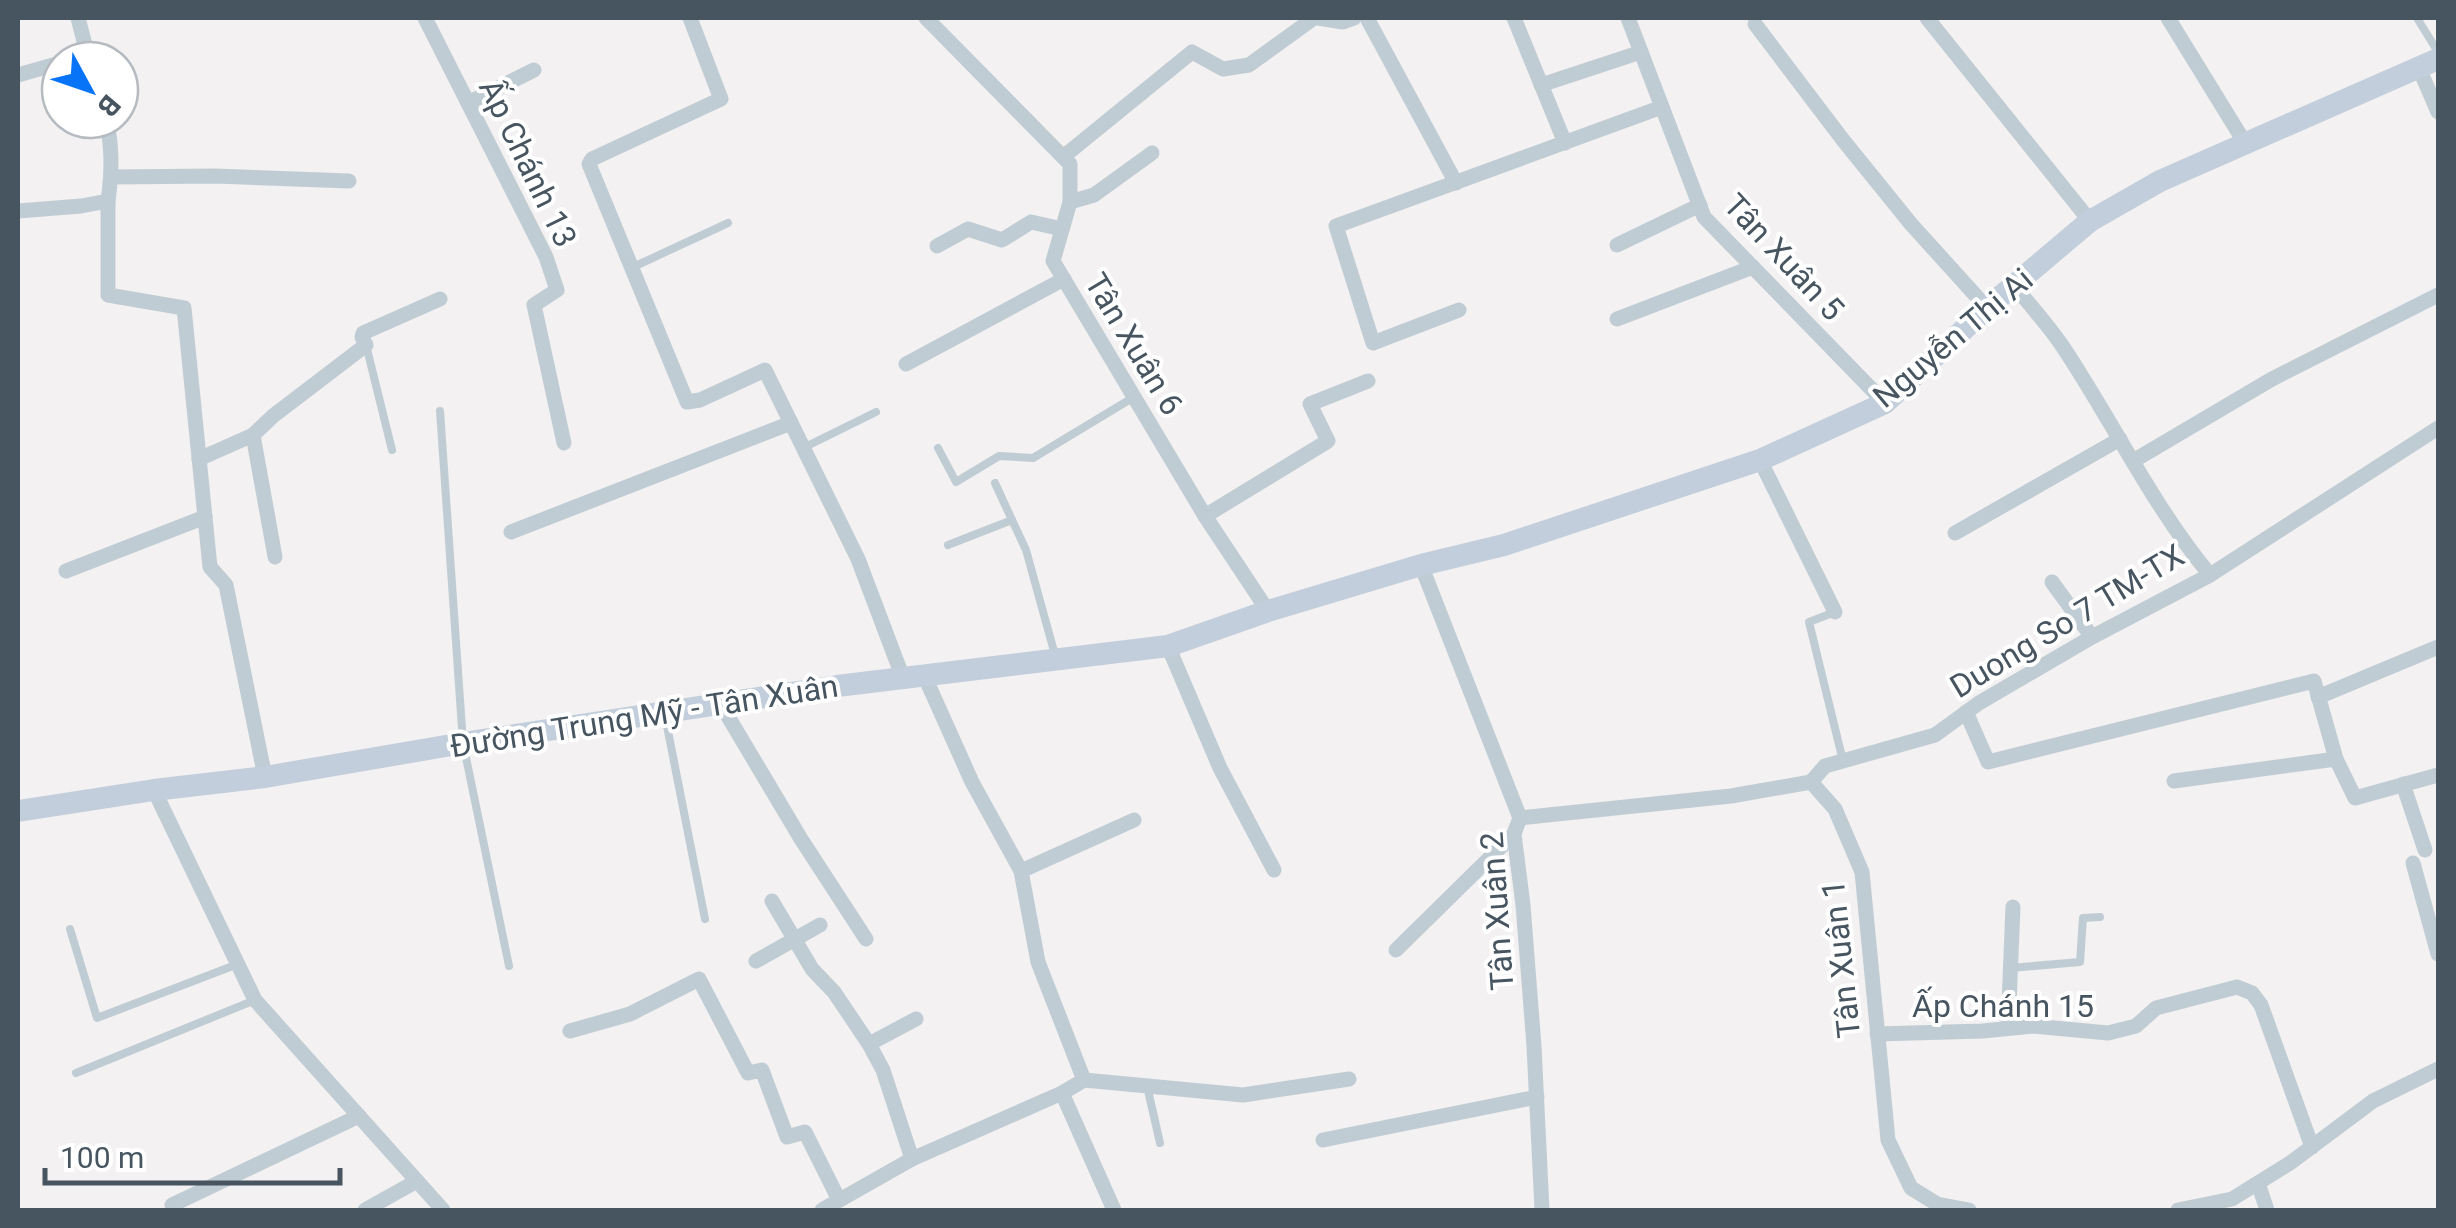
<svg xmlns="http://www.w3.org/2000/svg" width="2456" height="1228" viewBox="0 0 2456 1228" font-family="Roboto,sans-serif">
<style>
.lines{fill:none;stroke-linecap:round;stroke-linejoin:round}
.lane{stroke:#c0ccd4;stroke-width:8}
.street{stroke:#c0ccd4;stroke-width:15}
.secondary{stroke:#c2cedb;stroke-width:22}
.labels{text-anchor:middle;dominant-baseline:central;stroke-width:8;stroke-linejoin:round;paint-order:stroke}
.street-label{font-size:32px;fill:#475561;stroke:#fff}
</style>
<rect width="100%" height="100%" fill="#f3f1f1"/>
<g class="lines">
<g class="lane">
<polyline points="2417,18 2438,52"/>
<polyline points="631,268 728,223"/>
<polyline points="366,345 392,450"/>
<polyline points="440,411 463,743 509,966"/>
<polyline points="803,448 876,412"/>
<polyline points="938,448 956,482 999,456 1033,458 1134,397"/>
<polyline points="995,483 1012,520"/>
<polyline points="948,545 1012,520 1026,550 1055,655"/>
<polyline points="1835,612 1809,622 1843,761"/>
<polyline points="665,716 705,919"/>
<polyline points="70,929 97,1018 238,964"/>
<polyline points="2010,968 2080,962 2083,918 2100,917"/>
<polyline points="76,1073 255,1000"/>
<polyline points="1147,1086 1160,1143"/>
</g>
<g class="street">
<polyline points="78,18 89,60"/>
<polyline points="425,18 546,257 557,290 534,305 564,443"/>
<polyline points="690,18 721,99 592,159 589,164 687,402 700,400 765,370 858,559 903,678"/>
<polyline points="926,18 1070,164 1070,202 1053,261 1205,516 1268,611"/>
<polyline points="1318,18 1343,22 1354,18"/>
<polyline points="1367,18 1456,183"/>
<polyline points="1514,18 1565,143"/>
<polyline points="1628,18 1704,217 1885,403"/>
<polyline points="1927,18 2090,221"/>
<polyline points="2168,18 2245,143"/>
<polyline points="1755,24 1843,140 1911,224 1987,308"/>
<polyline points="2419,68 2438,112"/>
<polyline points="18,75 60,63"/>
<polyline points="1541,85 1641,52"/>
<polyline points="468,103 534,70"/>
<polyline points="1063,157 1192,52 1223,69 1249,65 1314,18"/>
<polyline points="111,177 215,176 349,181"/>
<polyline points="108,201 108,295 184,308 210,567 226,585 265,777"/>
<polyline points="1070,202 1094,195 1152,153"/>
<path d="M18,211L81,206L108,201C112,173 113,147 106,120"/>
<polyline points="1617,245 1700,205"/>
<polyline points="937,246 968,229 1002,240 1031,222 1062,229"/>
<polyline points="1459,310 1373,343 1336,226 1662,107"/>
<polyline points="1617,319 1753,267"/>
<polyline points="906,364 1064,279"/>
<polyline points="253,435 275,557"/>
<polyline points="199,459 253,435 273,416 366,345 362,337 363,333 440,299"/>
<polyline points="1760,460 1835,612"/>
<polyline points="2133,461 2272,379 2438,295"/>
<polyline points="1205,516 1328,441 1310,404 1368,381"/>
<polyline points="511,532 791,423"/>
<polyline points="1955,533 2120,439"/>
<polyline points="1421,565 1520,818 1514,834 1523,905 1534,1046 1542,1210"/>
<polyline points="66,571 205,517"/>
<polyline points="2210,575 2438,428"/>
<polyline points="2052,582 2092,637"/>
<polyline points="1168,646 1220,768 1274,870"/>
<polyline points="924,675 972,782 1021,871 1038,962 1084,1080 1243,1095 1349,1079"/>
<polyline points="2318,697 2438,647"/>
<polyline points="720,703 801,839 866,939"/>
<polyline points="1966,712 1988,762 2314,681 2336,759 2355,798 2438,775"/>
<polyline points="2174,781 2336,759"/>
<path d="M1811,782L1825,766L1935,735L1979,703L2092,637L2210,575C2152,505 2113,422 2063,347C2049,326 2031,306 2015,287"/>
<polyline points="2403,784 2425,850"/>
<polyline points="154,790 255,1000 443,1210"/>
<polyline points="1520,818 1731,796 1811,782 1835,809 1862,872 1888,1140 1911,1188 1937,1204 1969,1210"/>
<polyline points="2413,863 2438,954"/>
<polyline points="1021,871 1134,820"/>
<polyline points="772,901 812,969 834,992 869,1044 883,1070 912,1159"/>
<polyline points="1396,950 1514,834"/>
<polyline points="756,961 820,925"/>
<polyline points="2008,1028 2013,907"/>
<polyline points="570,1031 630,1014 699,979 748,1073 762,1070 787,1137 805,1132 839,1200"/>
<polyline points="1877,1034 1983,1031 2033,1026 2108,1033 2136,1026 2156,1008 2237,987 2252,993 2261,1005 2312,1147"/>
<polyline points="869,1044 916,1019"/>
<polyline points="1062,1093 1114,1210"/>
<polyline points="1323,1140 1537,1097"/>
<polyline points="2258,1183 2267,1210"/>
<polyline points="172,1205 359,1116"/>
<polyline points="365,1210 417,1181"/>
<polyline points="822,1210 912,1159 1062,1093 1084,1080"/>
<polyline points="2178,1210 2232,1199 2290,1163 2373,1101 2438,1069"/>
</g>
<polyline class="secondary" points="18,811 154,790 265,777 463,743 837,686 1168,646 1268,611 1421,565 1504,545 1760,460 1885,403 1987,308 2090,221 2160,181 2438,59"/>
</g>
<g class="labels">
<g class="street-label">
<text transform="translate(528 163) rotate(64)">Ấp Chánh 13</text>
<text transform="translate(1784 257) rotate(47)">Tân Xuân 5</text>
<text transform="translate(1953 338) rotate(-40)">Nguyễn Thị Ai</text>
<text transform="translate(1134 344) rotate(59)">Tân Xuân 6</text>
<text transform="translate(2067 621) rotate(-31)">Duong So 7 TM-TX</text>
<text transform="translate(644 716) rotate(-9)">Đường Trung Mỹ - Tân Xuân</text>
<text transform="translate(1497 911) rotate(-94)">Tân Xuân 2</text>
<text transform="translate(1841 959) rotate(-96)">Tân Xuân 1</text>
<text x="2003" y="1006">Ấp Chánh 15</text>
</g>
</g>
<rect width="2456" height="1228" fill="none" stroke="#475561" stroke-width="40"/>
<g transform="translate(90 90) rotate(130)"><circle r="48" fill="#ffffff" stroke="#b5bbc0" stroke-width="2.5"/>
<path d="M0-8L18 38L0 25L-18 38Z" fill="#0774f7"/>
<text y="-15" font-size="28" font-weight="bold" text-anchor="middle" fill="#475561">B</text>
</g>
<path d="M45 1168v15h295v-15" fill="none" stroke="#475561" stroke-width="5"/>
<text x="60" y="1168" font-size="30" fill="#475561" stroke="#ffffff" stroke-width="8" paint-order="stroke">100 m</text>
</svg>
